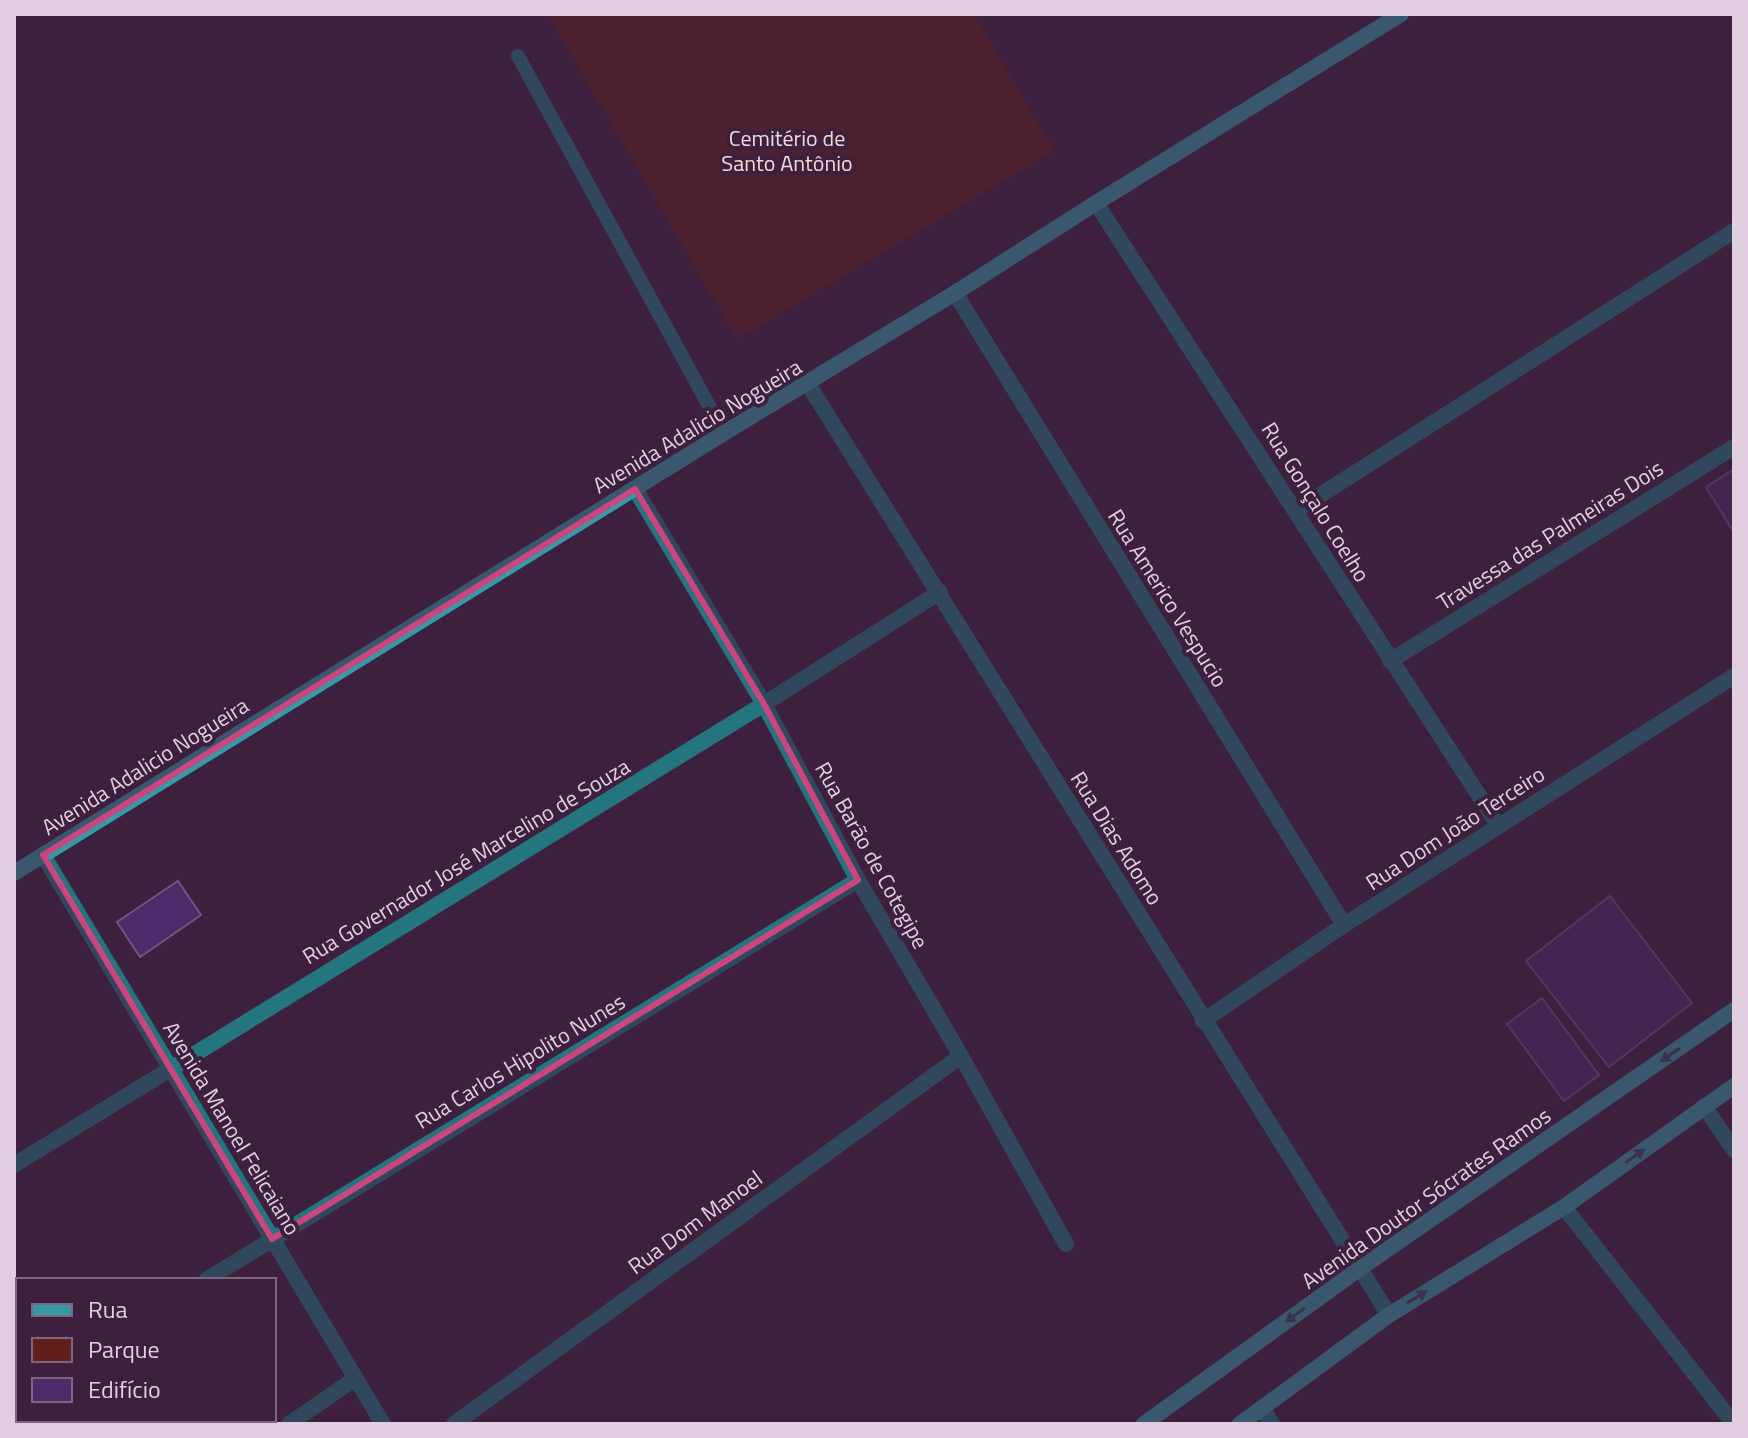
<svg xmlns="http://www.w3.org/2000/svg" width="1748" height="1438" viewBox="0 0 1748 1438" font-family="'Titillium Web',sans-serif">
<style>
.green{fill:#601f1b}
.building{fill:#4d2b6b;stroke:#6a577e;stroke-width:2}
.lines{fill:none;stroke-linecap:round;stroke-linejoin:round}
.lane{stroke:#25757e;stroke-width:14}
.street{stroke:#25757e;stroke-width:16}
.secondary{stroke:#359aa6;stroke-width:16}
.oneway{fill:#3a4b62}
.marked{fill:none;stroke:#ca467c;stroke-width:6;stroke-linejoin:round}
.labels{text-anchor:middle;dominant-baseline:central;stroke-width:8;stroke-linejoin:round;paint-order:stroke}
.park-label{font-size:22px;fill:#f1d9d5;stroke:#3d203e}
.street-label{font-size:22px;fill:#e1cee1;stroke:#3d203e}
</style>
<rect width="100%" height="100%" fill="#3d203e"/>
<polygon class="green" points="550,14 974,14 1054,151 737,339 548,15"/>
<g class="building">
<polygon points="1734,469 1734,533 1706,487"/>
<polygon points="178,881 201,915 140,957 117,922"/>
<polygon points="1610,896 1692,1003 1609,1067 1526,961"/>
<polygon points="1542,998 1599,1075 1564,1101 1507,1024"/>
</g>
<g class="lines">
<polyline class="lane" points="518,56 724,433"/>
<g class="street">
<polyline points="1096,203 1498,825"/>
<polyline points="955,293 1344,925"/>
<polyline points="808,384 1389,1315"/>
<polyline points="635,489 764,704 858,880 961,1056 1066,1244"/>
<polyline points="1297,510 1734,231"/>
<polyline points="1390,661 1734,447"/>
<polyline points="43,855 383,1424"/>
<polyline points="1203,1021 1344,925 1734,676"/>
<polyline points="1704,1106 1734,1150"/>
<polyline points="14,1165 764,704 940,592"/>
<polyline points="1564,1207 1734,1424"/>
<polyline points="206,1280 858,880"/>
<polyline points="14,1400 18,1397"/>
<polyline points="1262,1408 1272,1424"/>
<polyline points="289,1424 356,1378"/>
<polyline points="454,1424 961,1056"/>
</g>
<g class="secondary">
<polyline points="14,873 724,433 955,293 1096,203 1401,14"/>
<polyline points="1144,1424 1359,1269 1734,1010"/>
<polyline points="1240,1424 1389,1315 1564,1207 1734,1086"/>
</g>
</g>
<defs><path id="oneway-solid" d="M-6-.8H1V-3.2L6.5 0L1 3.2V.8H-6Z" transform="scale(2)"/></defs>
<g class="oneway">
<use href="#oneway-solid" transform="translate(1670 1055) rotate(145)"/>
<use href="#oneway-solid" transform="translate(1635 1156) rotate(-36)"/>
<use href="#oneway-solid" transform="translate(1417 1297) rotate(-32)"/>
<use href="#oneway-solid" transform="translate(1295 1315) rotate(144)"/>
</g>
<path d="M0 0H1748V1438H0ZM635,489L764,704L858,880L272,1239L43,855Z" fill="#3d203e" fill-opacity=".55" fill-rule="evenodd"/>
<path class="marked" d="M635,489L764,704L858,880L272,1239L43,855Z"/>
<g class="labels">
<g class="park-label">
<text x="787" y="138">Cemitério de<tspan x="787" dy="25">Santo Antônio</tspan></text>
</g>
<g class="street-label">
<text transform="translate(697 426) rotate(-31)">Avenida Adalicio Nogueira</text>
<text transform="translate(1316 502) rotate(58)">Rua Gonçalo Coelho</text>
<text transform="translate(1550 535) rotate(-32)">Travessa das Palmeiras Dois</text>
<text transform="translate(1168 598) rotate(58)">Rua Americo Vespucio</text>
<text transform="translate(145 766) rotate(-32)">Avenida Adalicio Nogueira</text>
<text transform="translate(1455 828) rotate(-33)">Rua Dom João Terceiro</text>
<text transform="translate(1117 838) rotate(58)">Rua Dias Adomo</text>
<text transform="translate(872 855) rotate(61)">Rua Barão de Cotegipe</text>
<text transform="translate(466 861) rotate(-31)">Rua Governador José Marcelino de Souza</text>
<text transform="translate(520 1061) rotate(-31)">Rua Carlos Hipolito Nunes</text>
<text transform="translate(232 1128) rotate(59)">Avenida Manoel Felicaiano</text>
<text transform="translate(1426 1198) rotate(-35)">Avenida Doutor Sócrates Ramos</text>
<text transform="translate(695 1222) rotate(-36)">Rua Dom Manoel</text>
</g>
</g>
<rect width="1748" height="1438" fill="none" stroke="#e1cee1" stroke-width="32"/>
<rect x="16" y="1278" width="260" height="144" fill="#3d203e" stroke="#7f667f" stroke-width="2"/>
<rect x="32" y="1304" width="40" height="12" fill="#359aa6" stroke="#7f667f" stroke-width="2"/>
<text x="88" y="1318" font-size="24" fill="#e1cee1">Rua</text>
<rect x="32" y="1338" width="40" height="24" fill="#601f1b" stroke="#7f667f" stroke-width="2"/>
<text x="88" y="1358" font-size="24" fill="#e1cee1">Parque</text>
<rect x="32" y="1378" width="40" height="24" fill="#4d2b6b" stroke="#7f667f" stroke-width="2"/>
<text x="88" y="1398" font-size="24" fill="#e1cee1">Edifício</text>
</svg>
